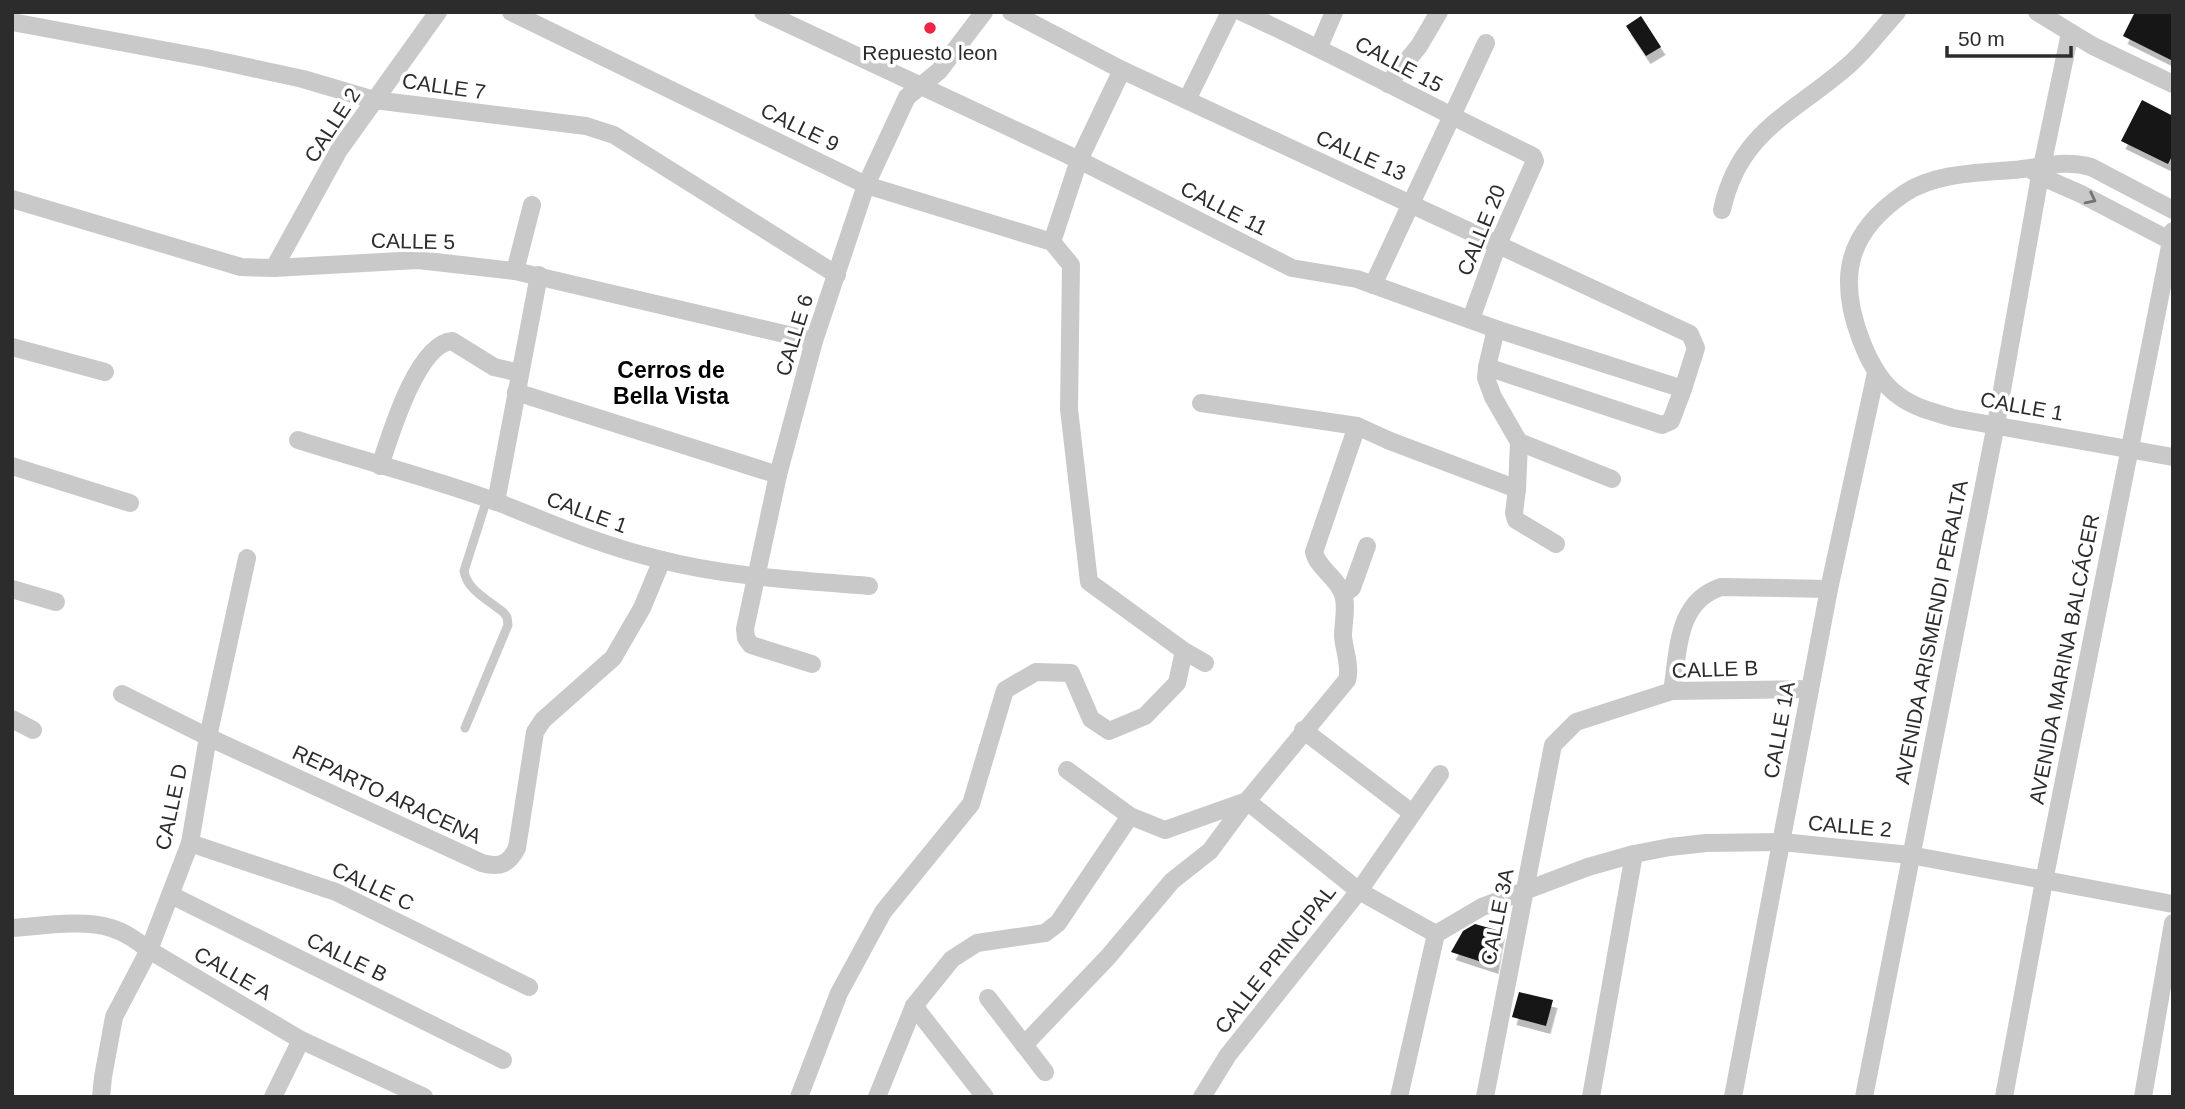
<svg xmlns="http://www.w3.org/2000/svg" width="2185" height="1109" viewBox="0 0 2185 1109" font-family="Helvetica,sans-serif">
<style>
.building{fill:#131313;filter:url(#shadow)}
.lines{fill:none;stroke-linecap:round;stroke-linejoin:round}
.lane{stroke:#c9c9c9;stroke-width:9}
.street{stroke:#c9c9c9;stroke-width:18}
.oneway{stroke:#737373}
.poi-dot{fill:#ed2444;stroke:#fff;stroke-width:2.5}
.labels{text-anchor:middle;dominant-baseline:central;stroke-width:7;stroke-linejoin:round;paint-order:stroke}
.poi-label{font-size:21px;fill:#2c2c2c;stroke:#fff}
.street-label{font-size:21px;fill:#2c2c2c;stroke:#fff}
.neighbourhood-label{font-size:23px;font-weight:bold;fill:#000;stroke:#fff}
</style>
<defs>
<filter id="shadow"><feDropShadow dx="4.5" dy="8" stdDeviation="0" flood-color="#0004"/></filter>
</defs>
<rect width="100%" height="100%" fill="#fff"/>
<g class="building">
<polygon points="2135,12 2173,12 2173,61 2123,36"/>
<polygon points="1641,16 1661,47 1646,56 1626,26"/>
<polygon points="2142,100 2173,116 2173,154 2168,164 2121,141"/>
<polygon points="1475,924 1500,931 1494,966 1451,952 1463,931"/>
<polygon points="1519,992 1553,1000 1546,1026 1512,1017"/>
</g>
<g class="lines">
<path class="lane" d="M465,728L508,625L507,617L503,612C488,600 467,590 464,571L487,499"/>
<g class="street">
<polyline points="511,12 866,185 1052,242 1071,265 1069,409 1089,582 1184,651 1205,663"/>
<polyline points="763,12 1079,160 1292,268 1357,279 1496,329 1683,389"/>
<polyline points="1011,12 1122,70 1690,334 1696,348 1683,389 1671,421 1662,425 1487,367"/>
<path d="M1242,12C1340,57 1435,109 1533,156L1535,161L1498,244L1471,319"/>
<polyline points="2037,12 2093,46 2173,84"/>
<polyline points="12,22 206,58 303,79 374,100 586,126 614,135 837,275"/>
<polyline points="1319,47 1334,12"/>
<polyline points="1388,84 1419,46 1439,12"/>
<polyline points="1187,100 1230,12"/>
<polyline points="2033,171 2040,176 2081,194 2173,242"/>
<polyline points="12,199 241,267 274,268 418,260 515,271 814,341"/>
<path d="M1722,210C1739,130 1795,113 1850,64C1867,49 1881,29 1897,12"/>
<path d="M2173,210L2091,167C2064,159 2040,168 2013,170C1977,173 1936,173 1905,193C1847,232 1837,277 1861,340C1869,361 1880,383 1899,396C1915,408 1934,412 1953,418L2173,457"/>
<polyline points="1052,242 1079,160 1122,70"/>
<polyline points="274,268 339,150 438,12"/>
<polyline points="515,271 532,205"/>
<polyline points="1373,285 1486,43"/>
<polyline points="12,347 105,372"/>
<polyline points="516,392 778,475"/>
<polyline points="1201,403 1357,426 1390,441 1517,489 1519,442 1493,397 1486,378 1487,367 1496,329"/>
<path d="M298,440C364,461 432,478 497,502C550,523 602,546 658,559C727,577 799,580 869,586"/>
<polyline points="1519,442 1612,479"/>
<polyline points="12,466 130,503"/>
<path d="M380,466C390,436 417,344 452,341L494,367L520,373"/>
<polyline points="1517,489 1514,513 1516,520 1556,544"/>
<polyline points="496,502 539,275"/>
<polyline points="12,589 56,602"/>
<polyline points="1344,594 1352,588 1367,546"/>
<polyline points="812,664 751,645 746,638 745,629 778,475 814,341 866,185 907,97 939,71 984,12"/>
<path d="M1672,691C1679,650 1676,602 1721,587L1829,589"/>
<path d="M122,694L208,737L482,863C500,868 509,864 517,848L535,732L543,720L613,658L642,608L662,560"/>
<polyline points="12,719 33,730"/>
<polyline points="1303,730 1412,813"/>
<path d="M1067,770L1130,816L1165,830L1247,801L1347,680C1351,666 1344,650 1343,636C1343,622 1348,604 1342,592C1335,576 1317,567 1314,552L1357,426"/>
<polyline points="190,843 336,892 529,987"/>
<polyline points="171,895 503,1060"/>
<path d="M12,928C40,926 85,919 111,928C125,932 137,941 149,950L301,1040L424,1097"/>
<polyline points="988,998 1045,1072"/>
<polyline points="914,1006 985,1097"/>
<polyline points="1024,1045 1108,957 1172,881 1210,851 1247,801 1359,891 1436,934"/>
<polyline points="101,1097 103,1077 114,1017 149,950 190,843 208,737 247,558"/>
<polyline points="273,1097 301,1040"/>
<polyline points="799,1097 839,993 883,912 971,804 1005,690 1036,672 1071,673 1091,719 1109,731 1145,716 1177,683 1184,651"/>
<polyline points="877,1097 914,1006 952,959 977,943 1045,933 1058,923 1130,816"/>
<polyline points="1202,1097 1228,1055 1359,891 1440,774"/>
<polyline points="1399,1097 1436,934 1482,907 1588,867 1634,854 1670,847 1706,843 1782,842 1910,855 2173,904"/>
<polyline points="1485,1097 1553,745 1576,722 1672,691 1810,689"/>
<polyline points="1591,1097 1634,854"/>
<polyline points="1733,1097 1829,589 1876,373"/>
<polyline points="1864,1097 1996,424 2040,176 2070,33"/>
<polyline points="2004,1097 2044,881 2173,231"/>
<polyline points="2143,1097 2173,923"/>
</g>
</g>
<defs><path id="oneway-chevron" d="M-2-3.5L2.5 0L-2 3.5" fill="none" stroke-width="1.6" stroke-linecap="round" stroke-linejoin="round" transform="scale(1.75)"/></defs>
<use class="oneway" href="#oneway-chevron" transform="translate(2091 199) rotate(27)"/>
<circle class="poi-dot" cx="930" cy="28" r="7"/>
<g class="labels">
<g class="poi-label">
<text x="930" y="52">Repuesto leon</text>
</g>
<g class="street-label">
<text transform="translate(1399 64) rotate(28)">CALLE 15</text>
<text transform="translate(444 86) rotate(8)">CALLE 7</text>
<text transform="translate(332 125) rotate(-57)">CALLE 2</text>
<text transform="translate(800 127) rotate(26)">CALLE 9</text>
<text transform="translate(1361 155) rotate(24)">CALLE 13</text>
<text transform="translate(1224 208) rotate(27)">CALLE 11</text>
<text transform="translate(1481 230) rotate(-68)">CALLE 20</text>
<text transform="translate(413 241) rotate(1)">CALLE 5</text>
<text transform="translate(794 335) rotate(-73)">CALLE 6</text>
<text transform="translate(2022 406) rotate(10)">CALLE 1</text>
<text transform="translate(587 512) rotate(20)">CALLE 1</text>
<text transform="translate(1931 632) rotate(-79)">AVENIDA ARISMENDI PERALTA</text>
<text transform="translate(2064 659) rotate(-79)">AVENIDA MARINA BALCÁCER</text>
<text transform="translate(1715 669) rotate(-2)">CALLE B</text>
<text transform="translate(1779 730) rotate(-80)">CALLE 1A</text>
<text transform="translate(387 794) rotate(25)">REPARTO ARACENA</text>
<text transform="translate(171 807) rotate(-78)">CALLE D</text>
<text transform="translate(1850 826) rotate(5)">CALLE 2</text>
<text transform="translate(373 886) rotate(25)">CALLE C</text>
<text transform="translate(1497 917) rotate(-79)">CALLE 3A</text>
<text transform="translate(347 957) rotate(26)">CALLE B</text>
<text transform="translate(1275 959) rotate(-52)">CALLE PRINCIPAL</text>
<text transform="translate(233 973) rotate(30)">CALLE A</text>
</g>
<g class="neighbourhood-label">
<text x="671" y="370">Cerros de<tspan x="671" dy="26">Bella Vista</tspan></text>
</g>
</g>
<rect width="2185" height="1109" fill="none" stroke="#2c2c2c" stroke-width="28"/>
<path d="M1947 46v10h124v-10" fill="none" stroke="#2c2c2c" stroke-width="3.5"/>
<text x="1958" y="46" font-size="21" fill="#2c2c2c" stroke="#ffffff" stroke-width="5" paint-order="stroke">50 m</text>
</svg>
